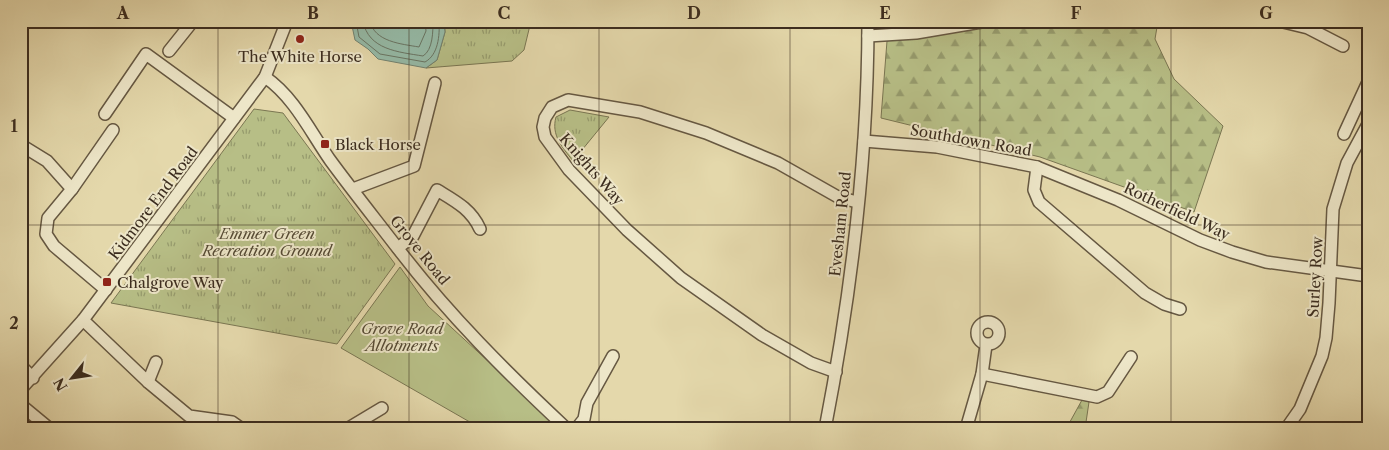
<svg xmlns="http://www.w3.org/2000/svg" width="1389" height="450" viewBox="0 0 1389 450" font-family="'Libre Caslon Text',serif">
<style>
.grass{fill:url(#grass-tufts);stroke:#7a7652}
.forest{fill:url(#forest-firs);stroke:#7a7652}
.garden{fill:#b7be86;stroke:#7a7652}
.water{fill:#95baa7;stroke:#718271}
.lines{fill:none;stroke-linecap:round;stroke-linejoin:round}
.shore{stroke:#687463;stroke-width:1}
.minor-casing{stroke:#665842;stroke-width:14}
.minor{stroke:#ede6c8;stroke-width:11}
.grid{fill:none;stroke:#3c2d1f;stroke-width:1;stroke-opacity:0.55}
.poi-dot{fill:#8f2418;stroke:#ede6c8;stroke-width:2}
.labels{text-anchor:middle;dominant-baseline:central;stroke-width:4;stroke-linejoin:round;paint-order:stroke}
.poi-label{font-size:15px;fill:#3c2d1f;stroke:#ede6c8;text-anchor:start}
.street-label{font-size:15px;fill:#3c2d1f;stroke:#ede6c8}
.park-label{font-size:15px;font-style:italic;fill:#554a34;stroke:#ede6c8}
.neatline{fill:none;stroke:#3c2d1f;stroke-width:2}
.grid-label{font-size:16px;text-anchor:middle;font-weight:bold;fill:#3c2d1f}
</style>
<defs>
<pattern id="grass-tufts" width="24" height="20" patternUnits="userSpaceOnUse" patternTransform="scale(1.25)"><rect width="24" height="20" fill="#b7be86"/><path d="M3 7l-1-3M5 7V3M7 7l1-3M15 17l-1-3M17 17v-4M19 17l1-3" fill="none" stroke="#969b6d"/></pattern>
<pattern id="forest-firs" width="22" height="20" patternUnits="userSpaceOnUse" patternTransform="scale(1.25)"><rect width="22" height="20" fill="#b7be86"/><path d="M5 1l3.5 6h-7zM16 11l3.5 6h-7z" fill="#969b6d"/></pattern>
</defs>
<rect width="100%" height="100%" fill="#e4d8ab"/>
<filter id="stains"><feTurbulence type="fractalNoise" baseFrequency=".004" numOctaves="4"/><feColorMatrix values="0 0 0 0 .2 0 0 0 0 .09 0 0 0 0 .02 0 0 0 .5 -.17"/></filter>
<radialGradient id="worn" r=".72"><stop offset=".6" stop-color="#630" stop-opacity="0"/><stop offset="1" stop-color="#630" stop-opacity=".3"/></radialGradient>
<g class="grass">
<polygon points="444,21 531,21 524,50 512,61 426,68 437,60 445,32"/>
<polygon points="254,109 283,113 395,264 337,344 111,303"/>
<path d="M570,110L609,117L573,161C562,147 551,135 556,117Z"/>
</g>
<g class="forest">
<polygon points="993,21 1158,21 1155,39 1174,79 1223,126 1194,212 1040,157 881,118 887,41"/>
<polygon points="1082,400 1089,402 1085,429 1066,429"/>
</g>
<polygon class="garden" points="400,267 428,306 562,429 482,429 341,348"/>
<polygon class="water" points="351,21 444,21 445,32 437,60 426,68 378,59 368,49 355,40"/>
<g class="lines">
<g class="shore">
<path d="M356,21L359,37L380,54L425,62C438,55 440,36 439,21"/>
<path d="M363,21C368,50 399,52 423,56C433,50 433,31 433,21"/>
<path d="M370,21C374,42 402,44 419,47L426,31L425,21"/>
</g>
<defs>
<g id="minor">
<polyline points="1279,21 1308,28 1343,46"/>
<polyline points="868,36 916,33 987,21"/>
<polyline points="169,51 193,21"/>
<path d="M265,77C294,97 310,131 330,160C352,190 376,220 399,250C449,315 507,373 567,429"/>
<polyline points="105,114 146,54 234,118"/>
<polyline points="1344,134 1368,82"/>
<polyline points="864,141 937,147 1037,167 1118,200 1200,240 1232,252 1266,262 1368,276"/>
<polyline points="21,145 47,161 72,189 48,218 46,234 54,246 106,290"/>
<polyline points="1037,167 1034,190 1039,202 1145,293 1164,304 1180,309"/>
<polyline points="72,189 113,130"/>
<polyline points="353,189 414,166 435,83"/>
<path d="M398,248L413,236L437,190C455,201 471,209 480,229"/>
<polyline points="83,320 148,382 189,416 232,422 242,429"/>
<circle cx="988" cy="333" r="11"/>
<polyline points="21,366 33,378"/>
<polyline points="836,372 811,363 762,335 681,278 627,230 569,170 545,137 543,127 545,118 552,107 568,100 640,112 706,133 778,163 838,197 857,202"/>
<polyline points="982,374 1097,397 1108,392 1131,357"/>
<polyline points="148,382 156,362"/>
<polyline points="21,389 83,320 265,77 287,21"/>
<polyline points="21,405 50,429"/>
<polyline points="347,429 382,408"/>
<polyline points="576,429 584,419 587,403 613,356"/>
<path d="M825,429C851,295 868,158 868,21"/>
<polyline points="966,429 982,374 986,345"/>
<polyline points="1286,429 1300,409 1322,356 1326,338 1329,303 1333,209 1347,163 1368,124"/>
<polyline points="1365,429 1368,425"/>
</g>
</defs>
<use href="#minor" class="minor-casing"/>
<use href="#minor" class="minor"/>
</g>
<path class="grid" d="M218,21V429M409,21V429M599,21V429M790,21V429M980,21V429M1171,21V429M21,225H1368"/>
<g class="poi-dot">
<circle cx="300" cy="39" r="5"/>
<rect x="320" y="139" width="10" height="10" rx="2.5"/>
<rect x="102" y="277" width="10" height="10" rx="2.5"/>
</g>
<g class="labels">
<g class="poi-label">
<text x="300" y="56" text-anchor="middle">The White Horse</text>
<text x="335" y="144">Black Horse</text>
<text x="117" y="282">Chalgrove Way</text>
</g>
<g class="street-label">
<text transform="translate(971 140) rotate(10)">Southdown Road</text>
<text transform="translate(592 169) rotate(49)">Knights Way</text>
<text transform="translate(153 203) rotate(-53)">Kidmore End Road</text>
<text transform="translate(1177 211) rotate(25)">Rotherfield Way</text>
<text transform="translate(840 224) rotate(-84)">Evesham Road</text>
<text transform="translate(420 250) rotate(51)">Grove Road</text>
<text transform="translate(1315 277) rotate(-87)">Surley Row</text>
</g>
<g class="park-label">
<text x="267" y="233">Emmer Green<tspan x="267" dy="17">Recreation Ground</tspan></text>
<text x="402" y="328">Grove Road<tspan x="402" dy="17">Allotments</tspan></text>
</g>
</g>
<rect width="1389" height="450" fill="none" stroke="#e4d8ab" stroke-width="55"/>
<g transform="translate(72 378) rotate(240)" stroke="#ede6c8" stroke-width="4" paint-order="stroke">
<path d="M0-4L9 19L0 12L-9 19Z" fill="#3c2d1f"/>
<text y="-8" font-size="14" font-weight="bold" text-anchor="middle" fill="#3c2d1f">N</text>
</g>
<rect x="28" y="28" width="1334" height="394" class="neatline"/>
<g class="grid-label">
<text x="123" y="19">A</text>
<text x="313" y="19">B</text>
<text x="504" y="19">C</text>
<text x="694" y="19">D</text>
<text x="885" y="19">E</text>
<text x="1076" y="19">F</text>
<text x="1266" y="19">G</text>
<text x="14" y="132">1</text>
<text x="14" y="329">2</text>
</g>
<rect width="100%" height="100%" filter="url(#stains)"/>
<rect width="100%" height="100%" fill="url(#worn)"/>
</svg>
